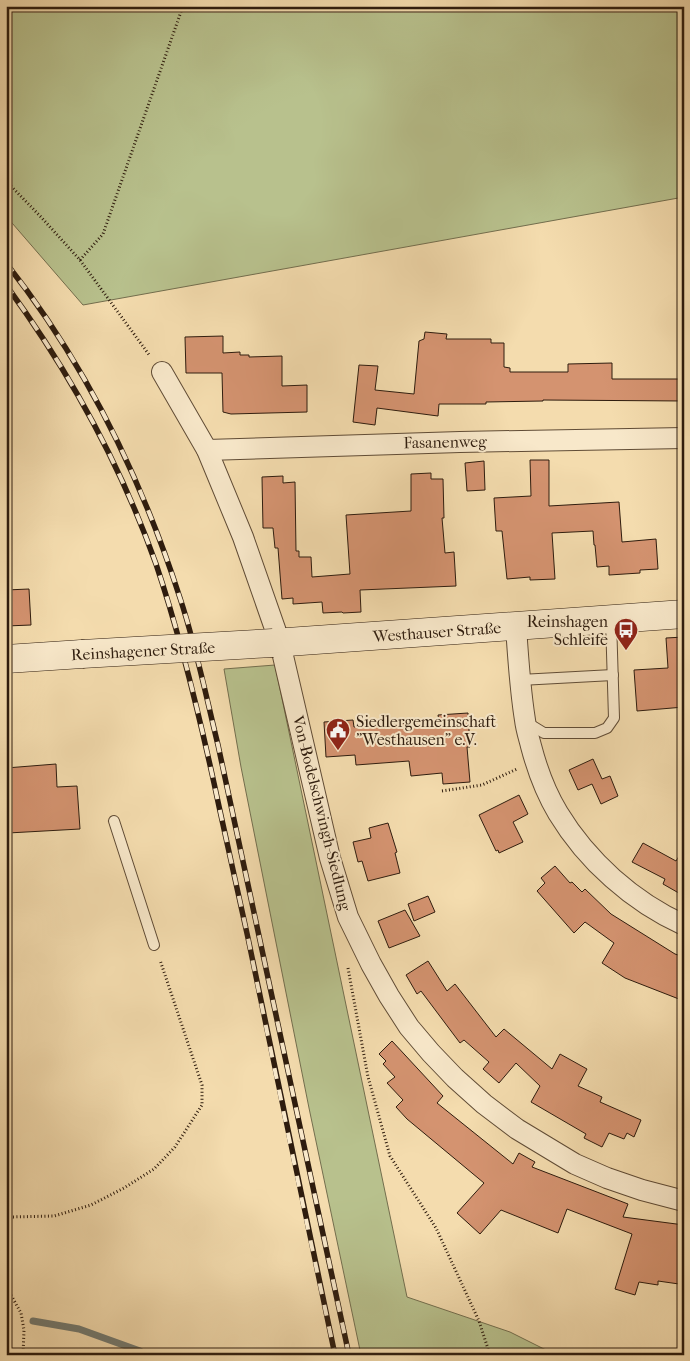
<svg xmlns="http://www.w3.org/2000/svg" width="690" height="1361" viewBox="0 0 690 1361" font-family="'IM FELL French Canon',serif">
<style>
.green{fill:#b8c18d;stroke:#736e4e}
.lines{fill:none;stroke-linecap:round;stroke-linejoin:round}
.stream{stroke:#727a71;stroke-width:7}
.building{fill:#d49370;stroke:#2e1c0e}
.service-casing{stroke:#604c36;stroke-width:12}
.minor-casing{stroke:#604c36;stroke-width:22}
.secondary-casing{stroke:#2e1c0e;stroke-width:29}
.path{stroke:#2e1c0e;stroke-width:3;stroke-dasharray:1 2.5;stroke-linecap:butt}
.service{stroke:#f8e8ca;stroke-width:10}
.minor{stroke:#f8e8ca;stroke-width:20}
.secondary{stroke:#f8e8ca;stroke-width:28}
.rail-casing{stroke:#2e1c0e;stroke-width:5.5}
.rail{stroke:#f8e8ca;stroke-width:4;stroke-dasharray:11;stroke-linecap:butt}
.secondary-bridge-casing{stroke:#2e1c0e;stroke-width:29;stroke-linecap:butt}
.secondary-bridge{stroke:#f8e8ca;stroke-width:28}
.labels{text-anchor:middle;dominant-baseline:central;stroke-width:4;stroke-linejoin:round;paint-order:stroke}
.street-label{font-size:16px;fill:#2e1c0e;stroke:#f8e8ca}
.poi-label{font-size:16px;fill:#2e1c0e;stroke:#f8e8ca;text-anchor:end}
</style>
<rect width="100%" height="100%" fill="#f4dcae"/>
<filter id="stains"><feTurbulence type="fractalNoise" baseFrequency=".004" numOctaves="4"/><feColorMatrix values="0 0 0 0 .2 0 0 0 0 .09 0 0 0 0 .02 0 0 0 .5 -.17"/></filter>
<radialGradient id="worn" r=".72"><stop offset=".6" stop-color="#630" stop-opacity="0"/><stop offset="1" stop-color="#630" stop-opacity=".3"/></radialGradient>
<g class="green">
<polygon points="6,6 684,6 684,197 83,305 6,216"/>
<polygon points="275,665 407,1297 510,1332 556,1355 361,1355 309,1108 241,767 224,669"/>
</g>
<g class="lines">
<polyline class="stream" points="33,1321 79,1329 140,1351 145,1355"/>
</g>
<g class="building">
<polygon points="425,332 447,334 446,339 491,339 491,343 504,343 504,367 510,368 510,372 568,372 568,364 612,363 612,379 684,379 684,401 543,400 543,401 486,402 486,404 439,404 438,416 377,408 375,425 353,422 359,365 378,366 375,390 414,394 419,341 424,339"/>
<polygon points="223,336 223,353 240,352 240,355 249,355 249,357 282,356 282,386 307,385 307,412 231,414 223,412 222,373 186,373 185,337"/>
<polygon points="530,460 549,460 549,506 619,502 622,542 656,539 658,569 640,570 640,573 609,575 609,566 597,567 595,545 594,545 593,531 552,533 555,579 530,580 530,577 507,579 502,531 496,531 494,498 531,496"/>
<polygon points="484,461 485,490 467,491 465,463"/>
<polygon points="431,473 431,479 443,479 444,518 442,518 445,553 454,552 456,586 360,590 361,612 343,613 342,612 323,613 322,602 293,604 293,598 282,599 278,548 275,548 273,528 263,528 262,477 283,476 283,483 295,482 296,551 299,551 299,557 311,557 312,577 350,574 346,515 411,511 411,474"/>
<polygon points="29,589 31,625 6,626 6,590"/>
<polygon points="684,637 684,707 637,711 634,670 668,668 666,638"/>
<polygon points="468,713 470,747 467,747 470,782 443,784 442,773 411,776 409,761 356,765 355,755 326,757 324,722 353,720 354,727 439,721 438,715"/>
<polygon points="593,759 602,779 610,776 618,796 601,804 592,784 578,790 569,770"/>
<polygon points="56,764 57,787 77,786 80,829 8,833 6,768"/>
<polygon points="519,795 528,814 513,822 523,842 499,853 498,850 496,851 479,815"/>
<polygon points="388,823 397,852 395,853 400,873 368,881 362,861 358,862 353,842 371,838 369,828"/>
<polygon points="643,843 676,861 684,848 684,896 663,884 665,879 632,862"/>
<polygon points="555,866 570,883 572,882 582,892 585,889 611,914 675,954 684,957 684,1001 625,978 602,963 614,943 585,922 574,933 537,891 545,883 541,878"/>
<polygon points="428,896 435,912 414,921 408,904"/>
<polygon points="405,910 420,936 389,948 378,921"/>
<polygon points="428,961 447,991 455,984 496,1037 504,1029 552,1069 560,1054 587,1069 578,1086 602,1097 600,1102 641,1120 634,1137 627,1133 624,1139 609,1133 602,1147 584,1138 586,1134 531,1102 540,1086 516,1063 499,1083 483,1069 489,1062 464,1040 460,1043 421,991 417,994 406,975"/>
<polygon points="392,1041 443,1096 437,1103 513,1164 519,1153 535,1162 532,1167 628,1204 623,1217 684,1225 684,1260 682,1259 679,1284 658,1281 658,1285 639,1282 635,1295 615,1289 632,1234 567,1209 558,1233 501,1210 480,1234 457,1213 484,1183 407,1119 396,1107 403,1100 387,1083 395,1077 383,1064 386,1061 379,1054"/>
</g>
<g class="lines">
<defs>
<g id="service">
<polyline points="520,680 613,675"/>
<polyline points="526,722 544,733 595,733 607,728 614,718 611,620"/>
<polyline points="114,821 154,945"/>
</g>
<g id="minor">
<polyline points="162,372 207,450 243,537 280,643 330,858 348,917 371,964 389,996 409,1027 431,1053 455,1078 484,1104 517,1129 575,1164 607,1178 642,1190 684,1201"/>
<polyline points="207,450 460,442 684,438"/>
<path d="M516,626C518,657 520,689 525,720C526,729 529,738 531,746C537,769 546,793 558,813C587,861 633,902 684,925"/>
</g>
<g id="secondary">
<polyline points="273,643 684,614"/>
<polyline points="6,659 82,654"/>
</g>
</defs>
<use href="#service" class="service-casing"/>
<use href="#minor" class="minor-casing"/>
<use href="#secondary" class="secondary-casing"/>
<g class="path">
<polyline points="6,181 41,217 80,260 150,356"/>
<polyline points="80,260 103,234 183,6"/>
<polyline points="442,791 482,785 517,769"/>
<polyline points="348,968 368,1077 390,1156 436,1228 479,1321 490,1355"/>
<polyline points="6,1239 11,1217 54,1216 91,1205 124,1188 154,1169 175,1147 202,1105 202,1085 160,960"/>
<polyline points="6,1286 21,1313 24,1330 23,1355"/>
</g>
<use href="#service" class="service"/>
<use href="#minor" class="minor"/>
<use href="#secondary" class="secondary"/>
<defs>
<g id="rail">
<path d="M6,263C85,363 141,477 180,598C196,646 206,696 218,745L349,1355"/>
<path d="M6,285C69,371 120,463 156,564C180,635 198,710 214,783C225,835 237,887 248,938C276,1077 305,1216 335,1355"/>
</g>
</defs>
<use href="#rail" class="rail-casing"/>
<use href="#rail" class="rail"/>
<defs>
<polyline id="secondary-bridge" points="82,654 273,643"/>
</defs>
<use href="#secondary-bridge" class="secondary-bridge-casing"/>
<use href="#secondary-bridge" class="secondary-bridge"/>
</g>
<defs>
<symbol id="bus-pin" viewBox="-11 -11 22 30"><path d="M0 17L-7.5 6A9.5 9.5 0 1 1 7.5 6Z" fill="#8f2418" stroke="#f8e8ca"/><path d="M-5-6H5V4H4V6H2V4H-2V6H-4V4H-5ZM-3.5-4V0h7V-4ZM-3.5 1.2v1.5H-2V1.2ZM2 1.2v1.5H3.5V1.2Z" fill="#fff"/></symbol>
<symbol id="civic-pin" viewBox="-11 -11 22 30"><path d="M0 17L-7.5 6A9.5 9.5 0 1 1 7.5 6Z" fill="#8f2418" stroke="#f8e8ca"/><path d="M-.6-6.5H3V-4.5H.6V-3L4-1V1h2V6H-6V1h2V-1L-.6-3ZM-1.2 2.5V6h2.4V2.5Z" fill="#fff"/></symbol>
</defs>
<g fill-rule="evenodd">
<use href="#bus-pin" x="612" y="616" width="28" height="38"/>
<use href="#civic-pin" x="324" y="716" width="28" height="38"/>
</g>
<g class="labels">
<g class="street-label">
<text transform="translate(445 442) rotate(-1)">Fasanenweg</text>
<text transform="translate(437 632) rotate(-4)">Westhauser Straße</text>
<text transform="translate(143 651) rotate(-3)">Reinshagener Straße</text>
<text transform="translate(322 813) rotate(76)">Von-Bodelschwingh-Siedlung</text>
</g>
<g class="poi-label">
<text x="608" y="621">Reinshagen<tspan x="608" dy="18">Schleife</tspan></text>
<text x="356" y="721" text-anchor="start">Siedlergemeinschaft<tspan x="356" dy="18">"Westhausen" e.V.</tspan></text>
</g>
</g>
<rect width="690" height="1361" fill="none" stroke="#f4dcae" stroke-width="25"/>
<rect x="8" y="8" width="675" height="1346" fill="none" stroke="#2e1c0e" stroke-width="2.5"/>
<rect x="12" y="12" width="665" height="1336" fill="none" stroke="#2e1c0e"/>
<rect width="100%" height="100%" filter="url(#stains)"/>
<rect width="100%" height="100%" fill="url(#worn)"/>
</svg>
